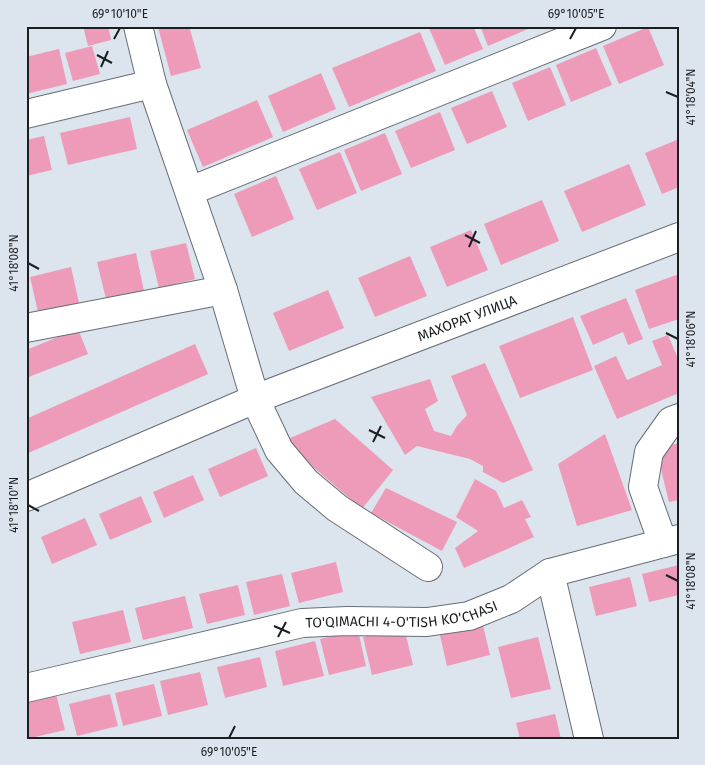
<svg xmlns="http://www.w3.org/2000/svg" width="705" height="765" viewBox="0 0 705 765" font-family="'Fira Sans',sans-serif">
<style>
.building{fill:#ed9bb9}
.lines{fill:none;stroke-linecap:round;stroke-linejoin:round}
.minor-casing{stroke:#676e77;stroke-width:30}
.minor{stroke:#fff;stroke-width:28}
.ticks{fill:none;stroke:#1c1f22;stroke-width:2}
.labels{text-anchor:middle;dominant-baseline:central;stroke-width:5;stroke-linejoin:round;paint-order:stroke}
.street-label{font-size:14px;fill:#1c1f22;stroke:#dce4ee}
.neatline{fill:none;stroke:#1c1f22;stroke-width:2}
.ticks-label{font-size:12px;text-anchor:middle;fill:#1c1f22}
</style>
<rect width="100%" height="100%" fill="#dce4ee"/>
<g class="building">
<polygon points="83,26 108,26 111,40 88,46"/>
<polygon points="161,26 189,26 201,68 171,76 158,27"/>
<polygon points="433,26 473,26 483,49 445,65 429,28"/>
<polygon points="480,26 535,26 488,46"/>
<polygon points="648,27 664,65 619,84 603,46"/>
<polygon points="420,32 436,71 349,107 332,68"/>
<polygon points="92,46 100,74 73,81 65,53"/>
<polygon points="596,48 612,85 571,102 556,65"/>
<polygon points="59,49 67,84 26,94 26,57"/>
<polygon points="550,67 566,105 528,121 512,83"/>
<polygon points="321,73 336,109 283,132 268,96"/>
<polygon points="492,91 507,127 467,144 451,108"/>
<polygon points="257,100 273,137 203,167 187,130"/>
<polygon points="440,112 455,150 411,168 395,131"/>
<polygon points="130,117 137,149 68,165 60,133"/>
<polygon points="385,133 402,174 361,191 344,150"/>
<polygon points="44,136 52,170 26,176 26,140"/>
<polygon points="679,139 679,187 662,194 645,153"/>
<polygon points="340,152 357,193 317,210 299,169"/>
<polygon points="629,164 646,205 582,232 564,191"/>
<polygon points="276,176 294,219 252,237 234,194"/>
<polygon points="542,200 559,241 501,265 484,224"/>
<polygon points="471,230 488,270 447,287 430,247"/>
<polygon points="186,243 195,279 159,288 150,251"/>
<polygon points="136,253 144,291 106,299 97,262"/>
<polygon points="410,256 427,296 375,317 358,278"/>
<polygon points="71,267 79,303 38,312 30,277"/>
<polygon points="679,274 679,319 649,329 635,290"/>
<polygon points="328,290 344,328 289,351 273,313"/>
<polygon points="626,298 643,339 628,345 623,332 593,345 580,316"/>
<polygon points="573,317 593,370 520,398 499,346"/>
<polygon points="78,329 88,354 26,378 26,350"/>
<polygon points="668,335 679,361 679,393 617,419 594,366 616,356 627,380 662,365 652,341"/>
<polygon points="195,344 208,374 26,454 26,419"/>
<polygon points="485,363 533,470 503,483 483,472 483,466 470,459 417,446 405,455 371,397 430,379 438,401 425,409 434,431 451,436 457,426 467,415 451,376"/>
<polygon points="335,419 393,470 362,509 283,441"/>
<polygon points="605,434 632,510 577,526 558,464"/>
<polygon points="679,443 679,500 669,502 656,449"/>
<polygon points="256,448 268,476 220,497 208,469"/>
<polygon points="193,475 204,500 164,518 153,492"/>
<polygon points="475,479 496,491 504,508 522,500 531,517 525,519 534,537 464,568 455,548 478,531 456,517"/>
<polygon points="386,488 457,522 442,551 371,513"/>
<polygon points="141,496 152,522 110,540 99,514"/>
<polygon points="85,518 97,545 52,564 41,537"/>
<polygon points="336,562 343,592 299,603 291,573"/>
<polygon points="679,565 679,595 649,602 642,574"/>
<polygon points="282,574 290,606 254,615 246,582"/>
<polygon points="630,577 637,606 596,616 589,587"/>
<polygon points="238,585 245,615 207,624 199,594"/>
<polygon points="185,596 193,628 143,640 135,608"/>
<polygon points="123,610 131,642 80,654 72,622"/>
<polygon points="482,621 490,655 447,666 439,631"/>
<polygon points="404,627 413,665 372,675 363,637"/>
<polygon points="358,630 366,666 329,675 320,639"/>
<polygon points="538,637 551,689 511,698 498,647"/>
<polygon points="315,641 324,676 283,686 275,651"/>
<polygon points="260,657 267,687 225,698 217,667"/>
<polygon points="200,672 208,705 168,715 160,681"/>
<polygon points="154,684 162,716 123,726 115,693"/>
<polygon points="56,694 65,730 26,739 26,701"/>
<polygon points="110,694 118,726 77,736 69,704"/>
<polygon points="555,714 561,739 520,739 516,723"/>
</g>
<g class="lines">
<defs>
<g id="minor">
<polyline points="138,26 152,84 223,290 255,399 279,450 306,482 337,508 428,567"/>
<polyline points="26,114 152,84"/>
<polyline points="190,191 602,26"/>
<polyline points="26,328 223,290"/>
<path id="s1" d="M26,497L255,399L679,237"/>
<polyline points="663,543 643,487 649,452 671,421 679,418"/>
<polyline points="550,573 589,739"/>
<path id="s2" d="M26,688L302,623L347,621L427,622L469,616L511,599L550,573L679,539"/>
</g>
</defs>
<use href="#minor" class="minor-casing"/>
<use href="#minor" class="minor"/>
</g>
<path class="ticks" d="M114,39L120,28M570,39L576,28M97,55L112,63M101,67L108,51M666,92L678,97M465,235L480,243M469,247L476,231M28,263L39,269M666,333L678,339M369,430L385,438M373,442L381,426M28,505L39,511M666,575L678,581M274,626L290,633M278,637L286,622M229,738L235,726"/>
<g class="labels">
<g class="street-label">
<text stroke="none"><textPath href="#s1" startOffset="476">МАХОРАТ УЛИЦА</textPath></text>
<text stroke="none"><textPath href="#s2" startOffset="384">TO'QIMACHI 4-O'TISH KO'CHASI</textPath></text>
</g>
</g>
<rect width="705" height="765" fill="none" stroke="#dce4ee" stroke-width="55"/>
<rect x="28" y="28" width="650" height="710" class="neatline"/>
<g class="ticks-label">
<text x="120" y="18">69°10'10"E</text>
<text x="576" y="18">69°10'05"E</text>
<text transform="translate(691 97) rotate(-90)" y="4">41°18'04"N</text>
<text transform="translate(14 263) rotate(-90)" y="4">41°18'08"N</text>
<text transform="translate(691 339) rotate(-90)" y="4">41°18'06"N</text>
<text transform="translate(14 505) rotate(-90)" y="4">41°18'10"N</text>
<text transform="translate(691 581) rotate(-90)" y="4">41°18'08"N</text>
<text x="229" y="756">69°10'05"E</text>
</g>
</svg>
